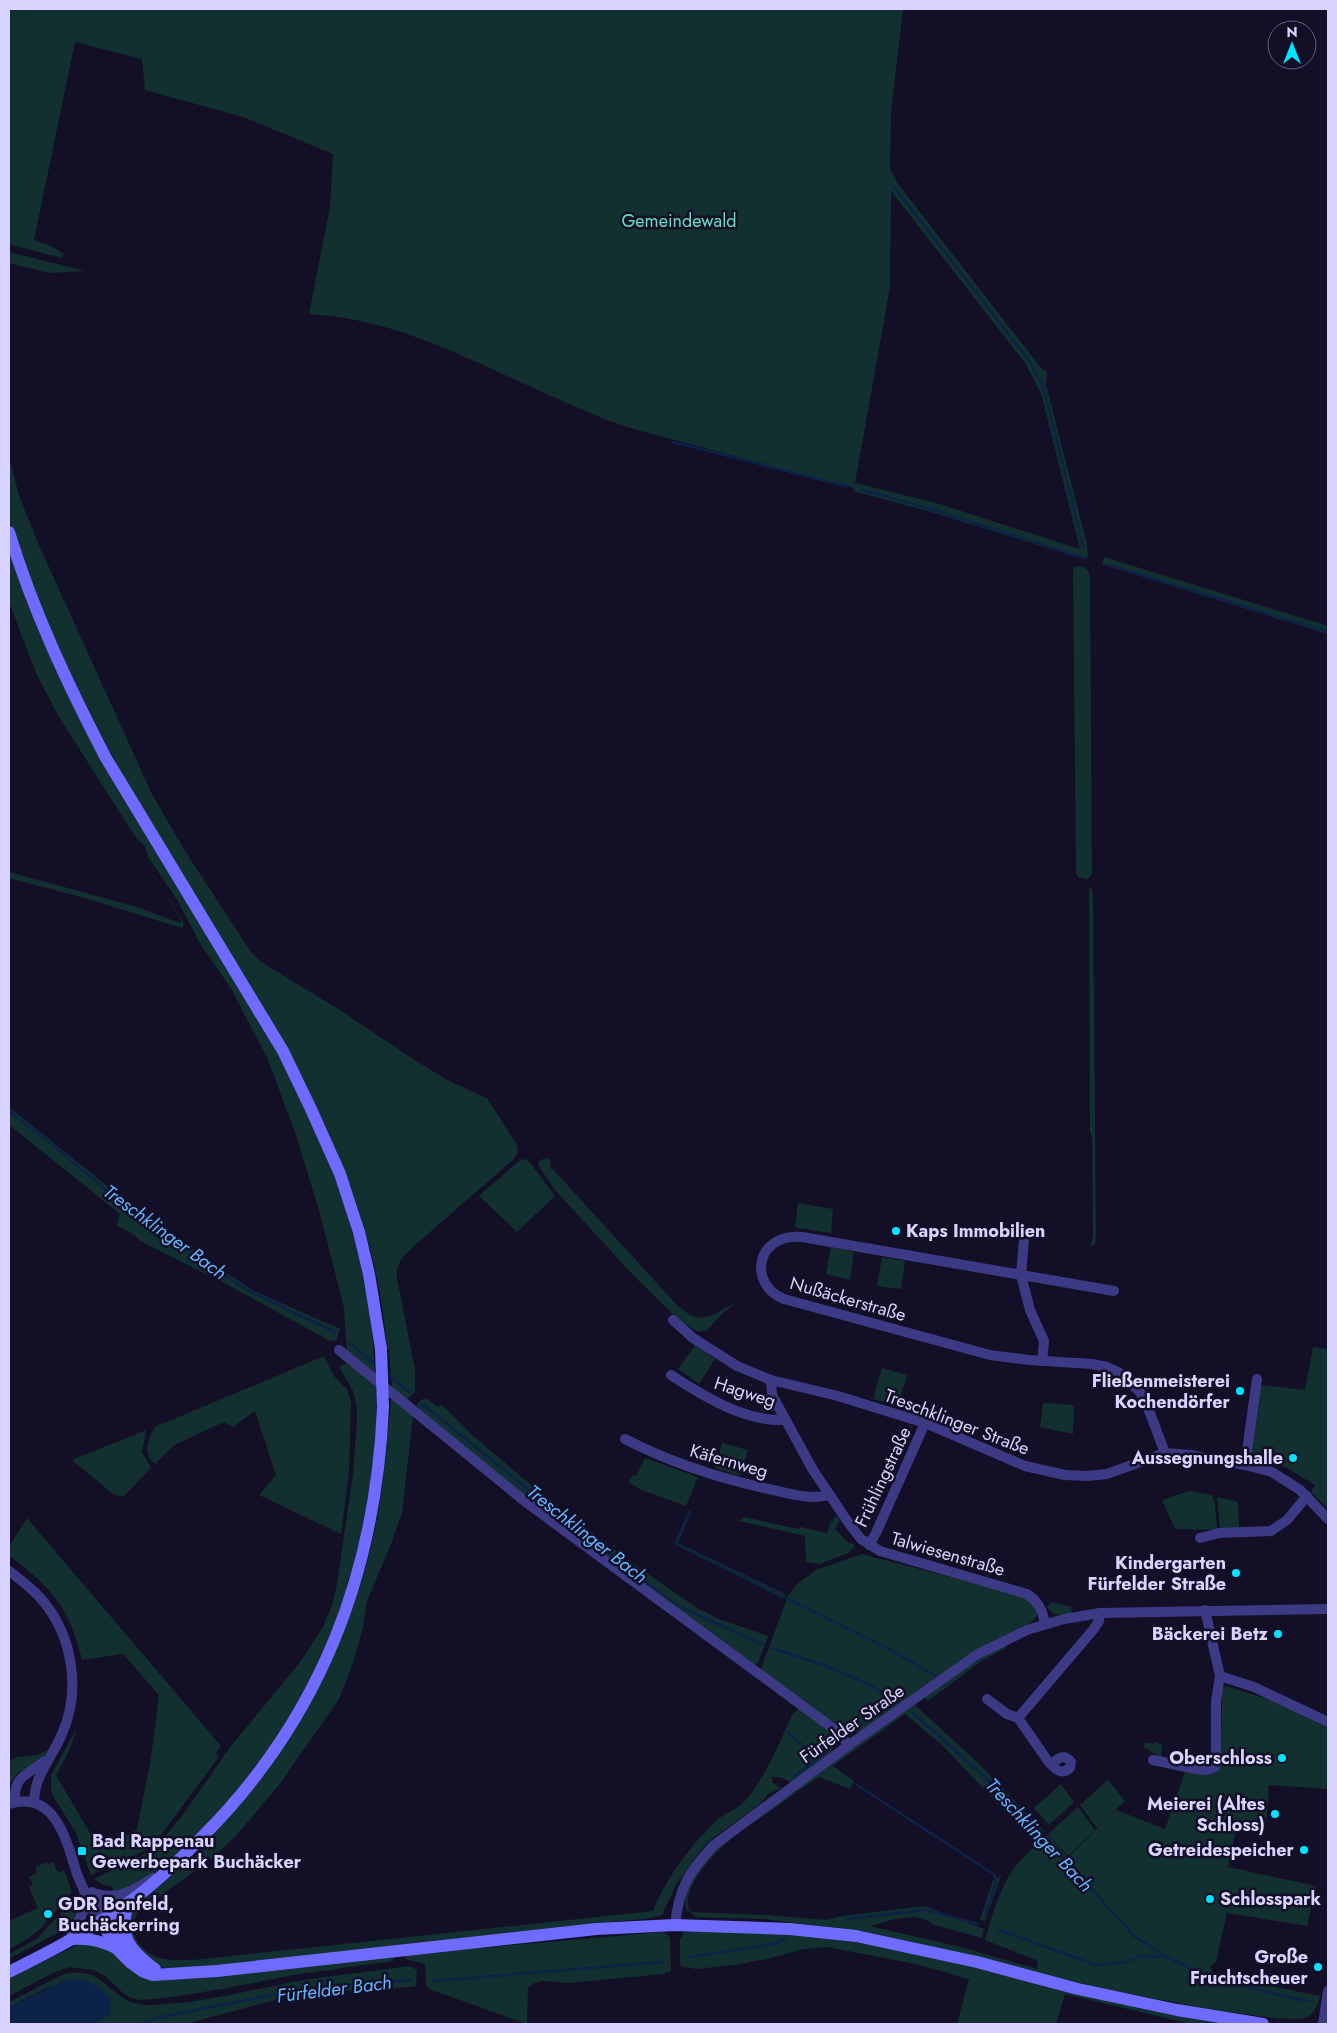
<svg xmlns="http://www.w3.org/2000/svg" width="1337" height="2033" viewBox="0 0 1337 2033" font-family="Jost,sans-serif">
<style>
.green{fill:#12302f;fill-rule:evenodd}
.water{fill:#0c2248}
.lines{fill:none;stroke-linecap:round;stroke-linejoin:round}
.stream{stroke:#0c2248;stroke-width:2.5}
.minor{stroke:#3d3a85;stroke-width:10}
.secondary{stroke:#6f6bff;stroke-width:12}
.secondary-bridge{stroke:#6f6bff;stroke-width:12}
.poi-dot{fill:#00e5ff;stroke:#130f26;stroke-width:2}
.labels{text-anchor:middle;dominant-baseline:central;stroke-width:5;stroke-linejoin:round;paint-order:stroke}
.park-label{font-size:18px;fill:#5fe0c0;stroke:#130f26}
.poi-label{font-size:18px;font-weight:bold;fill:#d9d4ff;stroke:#130f26;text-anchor:end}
.street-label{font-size:18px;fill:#d9d4ff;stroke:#130f26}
.water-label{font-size:19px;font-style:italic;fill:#62b6ff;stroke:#130f26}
</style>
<rect width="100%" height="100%" fill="#130f26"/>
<g class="green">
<path d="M9,9H903L891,113L890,169L898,184L1041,368L1047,372L1046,385L1087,544L1088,557L1083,559L928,511L853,491L854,488L630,428L609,421C579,408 548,395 518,381C448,349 388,319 309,314L330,207L333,154L243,117L145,90L142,59L75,42L34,240L51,246L64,254L61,258L9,244ZM891,191L1025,363L1041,393L1080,549L936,503L855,483L890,287Z"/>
<polygon points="9,252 85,271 51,273 9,263"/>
<path d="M9,458L19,495L38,543L151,792L183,848L251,952L261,962L340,1010L416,1061L451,1082L487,1098L517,1145L518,1152L513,1160L415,1245C404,1256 395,1263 397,1278L415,1370V1392L407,1399H403L392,1389L389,1349H387C373,1164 263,1007 169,854C138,802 108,749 81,695C60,652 41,609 25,564C20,548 13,533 9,517C6,499 9,477 9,458Z"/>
<polygon points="9,552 35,621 257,1014 307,1110 343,1197 364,1274 373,1340 375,1376 347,1351 344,1308 320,1214 296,1135 268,1060 232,990 201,945 176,898 148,857 145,846 136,838 59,717 36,673 9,602"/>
<polygon points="1104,557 1328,626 1328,634 1104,565 1102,564"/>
<path d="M1078,566C1089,568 1090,572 1090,582L1092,870V875L1087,879L1078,877L1076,874L1073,571L1074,567Z"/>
<polygon points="144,860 182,920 184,925 182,928 81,897 9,878 9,872 134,906 180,923 181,920"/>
<polygon points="1089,886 1093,892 1096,1240 1095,1244 1090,1247 1093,1236 1092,1137 1090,1131"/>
<polygon points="9,1107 147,1218 252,1290 340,1329 336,1341 328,1340 228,1285 148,1245 139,1240 135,1235 117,1226 120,1214 9,1125"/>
<path d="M548,1158L551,1160L550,1166L676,1304C693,1319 700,1322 720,1311C725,1308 730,1305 735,1304L725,1311L706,1331H697L678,1319L633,1275L555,1190L538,1165L540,1160Z"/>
<polygon points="523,1159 529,1161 555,1196 517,1232 479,1196 520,1160"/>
<polygon points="798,1203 833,1209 831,1233 797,1228 795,1226"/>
<polygon points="831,1247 854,1252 850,1280 826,1274"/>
<polygon points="882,1257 905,1261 901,1289 877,1286"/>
<polygon points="695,1345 715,1359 699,1384 678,1369"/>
<polygon points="1313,1347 1328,1349 1328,1509 1311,1492 1315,1485 1280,1464 1250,1458 1260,1385 1305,1390"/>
<path d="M324,1356L334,1376L347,1389L351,1402L349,1473L341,1534L259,1495L276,1475L255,1411L233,1427L224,1422L174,1445L155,1464C142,1454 148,1439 155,1427Z"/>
<polygon points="348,1363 377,1386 375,1465 355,1567 332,1633 305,1692 278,1738 232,1796 189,1843 156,1872 127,1888 112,1892 113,1887 103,1885 94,1879 147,1853 161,1841 182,1816 231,1746 301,1661 323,1627 332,1606 337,1584 353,1474 357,1420 357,1408 353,1391 340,1368 341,1365"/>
<polygon points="882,1368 907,1375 898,1406 873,1399"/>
<path d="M391,1398L413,1416L402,1513L391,1544L367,1601L363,1628L352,1666L339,1699L279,1785L235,1837L211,1859L138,1912C125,1931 140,1952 160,1958C170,1961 182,1960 193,1960L653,1911C664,1881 693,1842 717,1820C725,1813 738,1809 745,1801C767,1775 779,1743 793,1713L799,1709L831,1732C836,1741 835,1747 829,1754L791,1782L780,1777H772V1782L781,1788L768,1794L760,1804L710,1840L698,1854L676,1885L662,1915L645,1919L596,1923L217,1966C194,1967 158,1976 141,1955C135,1947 131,1936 127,1927L129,1916L135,1907L197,1854L241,1803L341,1637C370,1571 383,1502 388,1430C389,1418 391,1410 391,1398Z"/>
<polygon points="426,1398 438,1407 441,1404 472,1435 530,1484 625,1558 697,1608 719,1619 768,1636 758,1663 755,1665 566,1529 418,1410 417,1404 421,1400"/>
<polygon points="1043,1403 1074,1405 1073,1434 1040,1427"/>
<polygon points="146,1430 142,1452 151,1468 123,1497 113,1494 72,1460"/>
<polygon points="722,1443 748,1450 740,1476 715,1468"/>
<polygon points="645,1458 698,1477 686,1506 642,1490 628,1482 633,1475 636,1476"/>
<polygon points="1189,1491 1212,1495 1215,1504 1217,1530 1175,1529 1162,1500"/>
<polygon points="1217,1497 1238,1502 1239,1528 1220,1528"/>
<polygon points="689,1510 691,1511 678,1543 785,1594 782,1598 674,1544"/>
<polygon points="744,1517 798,1529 801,1527 827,1533 831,1521 833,1522 834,1517 837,1517 840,1521 835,1529 849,1543 854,1544 854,1547 848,1553 820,1564 806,1562 805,1536 739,1521"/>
<path d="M27,1518L221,1746L216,1753L218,1758L158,1839L146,1850L91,1875L76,1833L53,1796L51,1789V1775L77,1728L69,1751L56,1775L100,1850L137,1829L151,1758L159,1695L123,1654L82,1660C69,1606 52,1589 9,1555V1547Z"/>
<path d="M862,1554L1020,1595C1031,1600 1046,1613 1030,1623L976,1650L861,1732H845L760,1671L788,1596L797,1584L816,1570Z"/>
<polygon points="1051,1602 1071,1607 1072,1613 1063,1615 1053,1614 1047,1607"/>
<polygon points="1004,1644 1006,1648 980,1662 928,1701 924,1697 953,1676"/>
<path d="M1226,1686L1274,1701L1328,1728V1789L1269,1785L1266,1827L1238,1821L1228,1867L1316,1886L1307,1926L1227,1913L1216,1962L1210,1966L1213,1973L1220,1976L1320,1996C1313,2022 1304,2020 1281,2018L1280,2019L1209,2009L1100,1988L954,1951L867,1932L764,1919L696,1917L686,1909C681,1884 702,1864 717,1846L914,1704L977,1762L1044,1831L1033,1841L944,1747L905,1714L833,1766L854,1781L850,1789L819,1777C803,1787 787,1799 772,1810C758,1820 743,1828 731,1839C716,1851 676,1893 691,1912L766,1915L826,1920L842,1916L925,1906L984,1929L982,1938L934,1925L927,1920L915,1917L895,1919L870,1926L956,1946L1037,1969L1038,1963L1036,1960L985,1940C993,1913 1000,1884 1019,1862C1027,1852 1039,1845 1048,1835L1068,1857L1116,1810L1165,1829L1185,1772L1203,1774L1218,1769L1221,1762L1222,1689Z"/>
<polygon points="1155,1741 1162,1745 1161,1757 1144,1748 1145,1742 1154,1744"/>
<polygon points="50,1749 36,1763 19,1772 9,1784 9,1761 17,1757 36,1755"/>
<polygon points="1108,1780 1125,1801 1097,1828 1080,1805"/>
<polygon points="1061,1784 1074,1802 1049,1825 1034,1808"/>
<polygon points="1078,1807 1095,1830 1068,1856 1048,1834"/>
<path d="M47,1862L48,1864L53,1862L58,1873L64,1870L72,1892L54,1913L49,1909L43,1916L47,1921C36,1935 25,1941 9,1949V1921L38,1908L29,1887L33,1885L29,1877L37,1873L35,1867Z"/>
<polygon points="1001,1876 985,1921 980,1920 993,1880"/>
<polygon points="77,1895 77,1914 70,1926 9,1959 9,1954 37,1939"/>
<polygon points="663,1932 668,1935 670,1939 671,1971 663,1974 569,1983 542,1981 534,1983 528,1988 527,2024 429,1989 426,1985 425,1964 404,1959 406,1955 410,1954"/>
<path d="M684,1932C705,1929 730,1933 752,1933C912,1937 1064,1997 1221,2024H1191L1065,1994L1056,2024H957L969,1979L915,1964L827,1947L804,1949L767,1959L734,1965L697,1969L683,1967L680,1964V1939Z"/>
<polygon points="79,1944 97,1944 113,1953 137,1973 394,1957 393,1961 294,1975 222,1989 166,1998 139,2000 131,1998 123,1993 106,1977 94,1970 69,1967 51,1974 9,1996 9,1979"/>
<path d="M410,1966L417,1970L416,1986L412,1987L305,1993L282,1998L186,2024H87L97,2022L111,2013L110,1996L49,1987L9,2007V2002L62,1975C108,1962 107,2006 150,2005C198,2004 246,1991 293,1982C331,1975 371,1972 410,1966Z"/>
</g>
<polygon class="water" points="67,1979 86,1980 110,1996 111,2013 97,2022 87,2024 9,2024 9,2007"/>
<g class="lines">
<g class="stream">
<polyline points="894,187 1028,359 1043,386 1083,545"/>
<polyline points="673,442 846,486"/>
<polyline points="863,490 933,510 1085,558"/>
<polyline points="1106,564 1328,632"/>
<polyline points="9,1111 54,1146 144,1222 249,1291 335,1332"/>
<polyline points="350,1344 378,1366"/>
<polyline points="386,1373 410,1392"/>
<polyline points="422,1404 632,1572 679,1606 763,1645"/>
<polyline points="690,1512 676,1544 785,1597"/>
<polyline points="786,1598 891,1650 937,1677"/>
<path d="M772,1648C817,1663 861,1676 900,1703"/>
<polyline points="912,1712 989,1781 1059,1853 1134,1936 1167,1957 1194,1970 1266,1992 1308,2001"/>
<polyline points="857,1727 897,1701"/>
<polyline points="787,1732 819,1758"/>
<polyline points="794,1777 827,1752"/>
<polyline points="857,1785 995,1875 996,1882 985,1916"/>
<polyline points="847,1919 926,1910 978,1924"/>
<polyline points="999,1930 1096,1965 1124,1962 1141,1956 1166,1957"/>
<polyline points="690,1957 774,1944 785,1939"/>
<polyline points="433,1981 663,1962"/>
<polyline points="139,2024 166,2016 307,1988 412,1980"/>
</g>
<g class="minor">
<polyline points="1024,1239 1021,1275 1030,1310 1044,1341 1042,1361"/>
<path d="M1114,1291L802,1237C756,1233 747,1284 784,1299L990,1355L1029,1360L1092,1364L1107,1367L1120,1373L1140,1392L1148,1408L1165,1453"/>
<polyline points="673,1320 693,1338 737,1366 771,1380 838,1396 925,1423 1025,1466 1065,1475 1087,1476 1107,1474 1165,1453 1191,1455 1245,1465 1272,1472 1300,1490 1328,1519"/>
<polyline points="339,1350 527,1503 834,1729 849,1745"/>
<path d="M671,1375C703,1396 745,1422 785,1420"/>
<path d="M771,1380L772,1395L813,1470L850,1525L861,1539L880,1551L1027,1594C1039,1602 1042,1610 1045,1623"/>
<path d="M625,1439C671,1463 722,1479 773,1490C792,1494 810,1500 829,1495"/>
<polyline points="1245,1465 1257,1379"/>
<polyline points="1200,1538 1219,1533 1271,1531 1287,1520 1307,1496"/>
<polyline points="869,1545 876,1533 925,1423"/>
<path d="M9,1571C21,1580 33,1589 43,1601C73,1637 81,1691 62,1734C52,1758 34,1775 34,1803"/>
<polyline points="1220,1676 1254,1687 1328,1722"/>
<polyline points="987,1699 1007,1714 1018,1718 1093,1630 1099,1621 1100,1613"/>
<path d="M1018,1718L1048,1761C1054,1768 1061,1776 1070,1768L1071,1762C1064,1753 1057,1758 1052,1765"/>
<polyline points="1153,1760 1196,1769 1206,1770 1215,1767 1216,1764 1216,1701 1220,1676 1205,1610"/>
<path d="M15,1802C13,1776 27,1775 45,1761"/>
<path d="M9,1804C55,1789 67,1842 77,1874C80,1881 83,1888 86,1895C90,1905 93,1915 102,1920"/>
<polyline points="92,1892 102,1911 102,1920"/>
<path d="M93,1893C119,1901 131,1891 153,1878"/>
<path d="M675,1925C679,1887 689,1872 714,1845L849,1745L978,1654L1027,1630L1064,1619L1100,1613L1328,1609"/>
<polyline points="70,1939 84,1910 84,1896"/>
<polyline points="1323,2024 1328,1991"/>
</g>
<g class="secondary">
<path d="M9,532C33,611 68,685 106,758L283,1051L311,1109L340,1174L359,1232L369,1274L381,1349"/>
<path d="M129,1902C117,1934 129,1950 155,1969"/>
<polyline points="102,1920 106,1930 118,1950 131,1963 142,1971 153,1975 217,1971 596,1929 675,1925 790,1929 856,1936 977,1962 1078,1989 1177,2010 1263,2024"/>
<polyline points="102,1920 111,1923 136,1958"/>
<path d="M73,1939C90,1938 103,1941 118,1949"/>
<path d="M9,1972C47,1953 86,1933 121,1908C152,1887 180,1860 206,1833C322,1715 376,1572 383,1407"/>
</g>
<polyline class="secondary-bridge" points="381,1349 383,1407"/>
</g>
<g class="poi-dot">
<circle cx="896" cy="1231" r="5"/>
<circle cx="1240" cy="1391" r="5"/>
<circle cx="1293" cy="1458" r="5"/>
<circle cx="1236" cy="1573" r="5"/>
<circle cx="1278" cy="1634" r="5"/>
<circle cx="1282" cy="1758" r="5"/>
<circle cx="1275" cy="1814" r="5"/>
<circle cx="1304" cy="1850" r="5"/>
<rect x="77" y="1846" width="10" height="10" rx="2.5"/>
<circle cx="1210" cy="1899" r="5"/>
<circle cx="48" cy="1914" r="5"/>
<circle cx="1318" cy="1967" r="5"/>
</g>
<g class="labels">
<g class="park-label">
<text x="679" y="221">Gemeindewald</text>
</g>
<g class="poi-label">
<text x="906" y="1231" text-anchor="start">Kaps Immobilien</text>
<text x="1230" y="1381">Fließenmeisterei<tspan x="1230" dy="21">Kochendörfer</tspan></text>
<text x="1283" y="1458">Aussegnungshalle</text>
<text x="1226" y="1563">Kindergarten<tspan x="1226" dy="21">Fürfelder Straße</tspan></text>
<text x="1268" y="1634">Bäckerei Betz</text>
<text x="1272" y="1758">Oberschloss</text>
<text x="1265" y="1804">Meierei (Altes<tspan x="1265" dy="21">Schloss)</tspan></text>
<text x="92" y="1841" text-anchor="start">Bad Rappenau<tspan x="92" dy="21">Gewerbepark Buchäcker</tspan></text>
<text x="1294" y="1850">Getreidespeicher</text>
<text x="1220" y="1899" text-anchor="start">Schlosspark</text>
<text x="58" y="1904" text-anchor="start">GDR Bonfeld,<tspan x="58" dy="21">Buchäckerring</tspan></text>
<text x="1308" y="1957">Große<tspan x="1308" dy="21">Fruchtscheuer</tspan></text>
</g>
<g class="street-label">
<text transform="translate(848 1299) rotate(16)">Nußäckerstraße</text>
<text transform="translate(745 1392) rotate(18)">Hagweg</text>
<text transform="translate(957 1422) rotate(21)">Treschklinger Straße</text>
<text transform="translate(729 1461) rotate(16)">Käfernweg</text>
<text transform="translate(883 1477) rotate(-65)">Frühlingstraße</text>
<text transform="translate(948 1554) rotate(16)">Talwiesenstraße</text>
<text transform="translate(852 1724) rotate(-35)">Fürfelder Straße</text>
</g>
<g class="water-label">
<text transform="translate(165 1232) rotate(36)">Treschklinger Bach</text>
<text transform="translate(587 1534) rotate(38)">Treschklinger Bach</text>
<text transform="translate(1039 1835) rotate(47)">Treschklinger Bach</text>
<text transform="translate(334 1989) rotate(-7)">Fürfelder Bach</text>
</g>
</g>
<rect width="1337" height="2033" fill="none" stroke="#d9d4ff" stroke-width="20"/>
<g transform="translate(1292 45)"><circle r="24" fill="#130f26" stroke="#625e7d"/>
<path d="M0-4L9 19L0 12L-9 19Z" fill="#00e5ff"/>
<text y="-8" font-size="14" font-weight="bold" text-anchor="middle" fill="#d9d4ff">N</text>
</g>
</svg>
